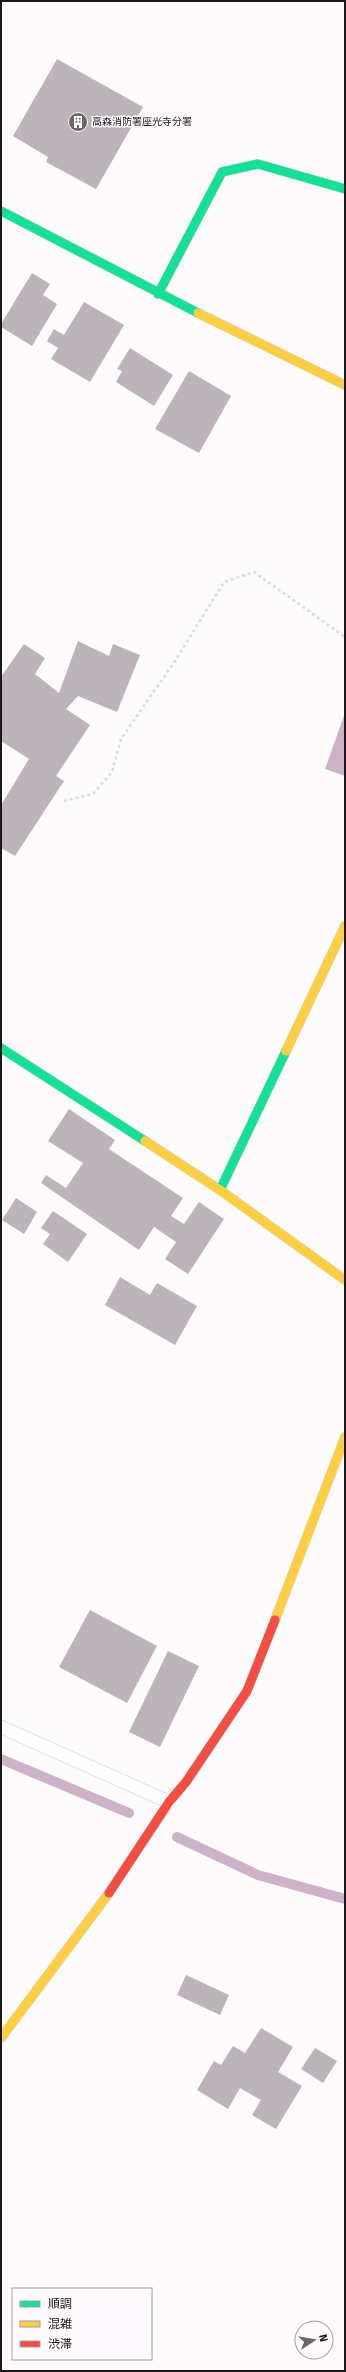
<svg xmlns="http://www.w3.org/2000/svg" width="346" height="2372" viewBox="0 0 346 2372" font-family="'Fira Sans','Noto Sans JP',sans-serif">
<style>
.water{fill:#cdb2c8}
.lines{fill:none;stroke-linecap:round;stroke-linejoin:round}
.stream{stroke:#cdb2c8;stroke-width:10}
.building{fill:#bdb4bb}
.lane-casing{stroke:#d2cfd1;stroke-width:14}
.fast-casing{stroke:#d2cfd1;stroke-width:10}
.slow-casing{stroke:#d2cfd1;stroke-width:10}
.jam-casing{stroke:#d2cfd1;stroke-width:10}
.path{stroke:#dcdcdc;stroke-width:2.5;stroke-dasharray:3 3;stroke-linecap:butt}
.lane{stroke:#fffeff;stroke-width:13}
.fast{stroke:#16e098;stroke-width:9}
.slow{stroke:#ffcf43;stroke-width:9}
.jam{stroke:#f24e42;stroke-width:9}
.labels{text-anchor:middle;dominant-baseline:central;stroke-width:3;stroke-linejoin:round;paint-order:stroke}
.poi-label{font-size:10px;fill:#1b171a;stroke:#fefafd;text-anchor:start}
</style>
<rect width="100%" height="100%" fill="#fdfbfc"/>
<polygon class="water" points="345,713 345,776 325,769"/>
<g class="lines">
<g class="stream">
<polyline points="1,1759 129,1813"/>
<polyline points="177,1837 258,1875 345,1899"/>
</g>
</g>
<g class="building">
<polygon points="57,59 143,107 96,189 46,162 48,157 13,136"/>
<polygon points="32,273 50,284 43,295 57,304 32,346 1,327 1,324"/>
<polygon points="84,302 124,325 90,382 51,359 58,348 47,341 54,329 64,335"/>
<polygon points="130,348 173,375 154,406 116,382 122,371 117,369"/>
<polygon points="189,371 231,396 199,453 155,429"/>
<polygon points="78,641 109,656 113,644 140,655 117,712 78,696 66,709 90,725 56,776 64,781 15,856 1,848 1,805 29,759 1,741 1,677 24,644 45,658 35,674 59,693"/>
<polygon points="69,1109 115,1140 109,1149 183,1198 171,1216 184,1224 199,1202 224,1219 188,1274 165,1259 176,1242 154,1227 139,1250 41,1183 46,1175 66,1188 83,1163 48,1141"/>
<polygon points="16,1198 37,1212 24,1234 2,1220"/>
<polygon points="53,1211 87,1234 68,1262 43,1244 50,1234 41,1228"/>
<polygon points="120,1277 150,1295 157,1283 197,1306 175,1345 105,1305"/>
<polygon points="90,1610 157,1646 127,1703 59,1667"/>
<polygon points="168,1651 199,1666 160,1747 129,1732"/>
<polygon points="186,1975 229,1995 220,2015 177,1995"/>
<polygon points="261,2028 293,2047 278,2072 302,2086 276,2129 252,2115 261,2100 240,2088 228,2109 197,2090 214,2061 221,2065 233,2046 245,2053"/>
<polygon points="315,2048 337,2061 323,2083 301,2069"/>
</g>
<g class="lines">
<defs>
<polyline id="lane" points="1,1727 169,1802"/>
<g id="fast">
<polyline points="1,211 198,313"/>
<polyline points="158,294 222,172 258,164 345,189"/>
<polyline points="1,1048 145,1141"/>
<polyline points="220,1190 286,1051"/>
</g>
<g id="slow">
<polyline points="198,313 345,385"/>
<polyline points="286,1051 345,926"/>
<polyline points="145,1141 220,1190 345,1280"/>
<polyline points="275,1620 345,1437"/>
<polyline points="1,2038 109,1893"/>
</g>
<polyline id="jam" points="109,1893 169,1802 186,1782 247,1691 275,1620"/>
</defs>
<use href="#lane" class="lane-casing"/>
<use href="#fast" class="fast-casing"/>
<use href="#slow" class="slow-casing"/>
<use href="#jam" class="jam-casing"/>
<polyline class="path" points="64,801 93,794 112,772 121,739 175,661 224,582 254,572 345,637"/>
<use href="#lane" class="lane"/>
<use href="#fast" class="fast"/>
<use href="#slow" class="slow"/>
<use href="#jam" class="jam"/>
</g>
<defs>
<symbol id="building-disc" viewBox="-11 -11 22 22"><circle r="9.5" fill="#6a6769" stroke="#fefafd"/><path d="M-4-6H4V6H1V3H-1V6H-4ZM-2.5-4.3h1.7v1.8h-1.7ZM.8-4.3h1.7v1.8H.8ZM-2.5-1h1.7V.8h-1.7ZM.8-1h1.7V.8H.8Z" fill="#fff"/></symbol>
</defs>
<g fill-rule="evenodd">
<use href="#building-disc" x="67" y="111" width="22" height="22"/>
</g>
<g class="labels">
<g class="poi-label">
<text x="92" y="122">高森消防署座光寺分署</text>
</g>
</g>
<rect width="346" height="2372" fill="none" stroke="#1b171a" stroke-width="4"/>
<rect x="12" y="2288" width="140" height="72" fill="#fefafd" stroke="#a39fa2"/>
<rect x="20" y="2301" width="20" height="6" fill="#16e098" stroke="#a39fa2"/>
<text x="48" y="2308" font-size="12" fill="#1b171a">順調</text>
<rect x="20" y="2321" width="20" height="6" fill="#ffcf43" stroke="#a39fa2"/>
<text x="48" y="2328" font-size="12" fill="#1b171a">混雑</text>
<rect x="20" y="2341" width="20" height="6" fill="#f24e42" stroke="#a39fa2"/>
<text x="48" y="2348" font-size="12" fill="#1b171a">渋滞</text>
<g transform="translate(314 2340) rotate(78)"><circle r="19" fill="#fefafd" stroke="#a39fa2"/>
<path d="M0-3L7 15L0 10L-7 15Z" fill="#6a6769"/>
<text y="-6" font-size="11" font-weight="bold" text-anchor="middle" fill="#1b171a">N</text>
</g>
</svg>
